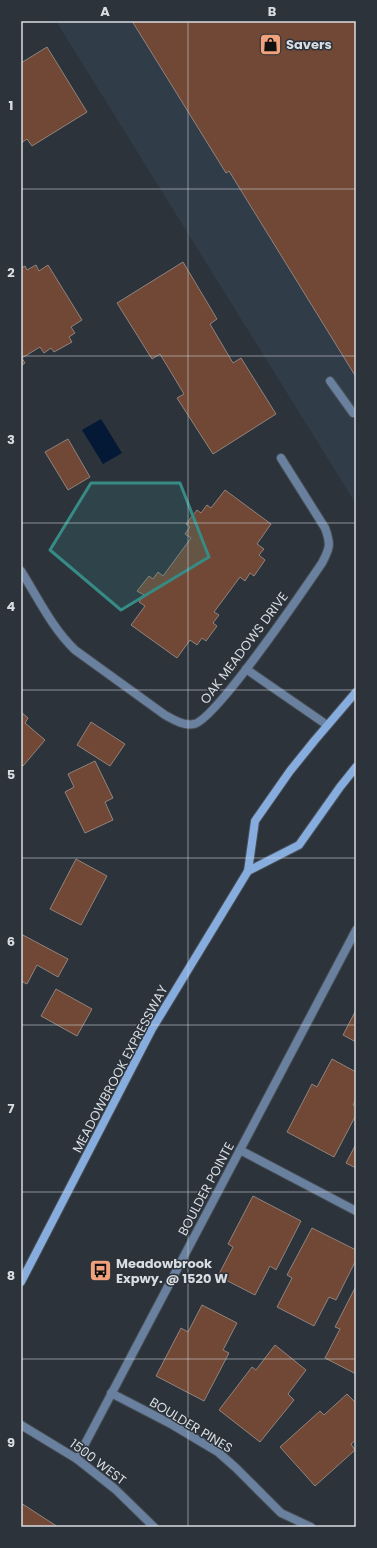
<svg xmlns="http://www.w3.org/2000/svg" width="377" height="1548" viewBox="0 0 377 1548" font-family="Poppins,sans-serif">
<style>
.built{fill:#313c49}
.water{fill:#031935}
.building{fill:#704835;stroke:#90837d}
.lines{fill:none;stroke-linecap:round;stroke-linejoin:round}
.lane-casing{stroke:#484e56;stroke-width:10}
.street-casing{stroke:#484e56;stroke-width:10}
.secondary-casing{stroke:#484e56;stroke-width:10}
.lane{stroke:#69819f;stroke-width:8}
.street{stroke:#69819f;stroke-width:8}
.secondary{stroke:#86adde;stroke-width:8}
.marked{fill:#378b85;fill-opacity:0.2;stroke:#378b85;stroke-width:3;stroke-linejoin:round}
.grid{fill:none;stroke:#d8dde2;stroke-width:1;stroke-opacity:0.55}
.labels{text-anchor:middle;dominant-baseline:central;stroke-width:3;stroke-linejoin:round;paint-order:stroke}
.poi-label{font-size:13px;font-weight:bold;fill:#d8dde2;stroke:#2c333b;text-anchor:start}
.street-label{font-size:13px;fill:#d8dde2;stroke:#2c333b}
.neatline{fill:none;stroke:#d8dde2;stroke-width:1.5}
.grid-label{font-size:13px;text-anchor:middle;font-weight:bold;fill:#d8dde2}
</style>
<rect width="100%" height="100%" fill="#2c333b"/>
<polygon class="built" points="56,21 356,21 356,504"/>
<polygon class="water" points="101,419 122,453 103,464 82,430"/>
<g class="building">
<polygon points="132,21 356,21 356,377 229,171 226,173"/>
<polygon points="47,47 87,112 32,146 27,139 21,143 21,63"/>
<polygon points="183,262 217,319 210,324 233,363 241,358 276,414 213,454 177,398 184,394 160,354 152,359 117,303"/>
<polygon points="36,265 39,271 48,265 82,320 71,327 75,333 69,337 72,342 54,352 51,348 44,353 40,347 22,358 25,363 21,366 21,268 25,266 27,270"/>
<polygon points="68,439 90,477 68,490 45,452"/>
<polygon points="225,490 271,524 257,544 264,549 259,555 265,560 254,576 250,573 245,581 240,577 214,612 219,615 213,623 217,626 206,641 202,638 197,645 190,640 177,658 131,625 145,606 139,602 144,595 137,591 149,576 153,579 158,572 163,576 191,538 185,534 190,527 186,524 197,510 201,513 207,505 211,508"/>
<polygon points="21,712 28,718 25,723 45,740 23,766 21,764"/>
<polygon points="91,722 125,744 110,766 77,745"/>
<polygon points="95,761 113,798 105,802 113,820 85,833 65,792 74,787 68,774"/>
<polygon points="76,859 107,876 81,925 50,909"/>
<polygon points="21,934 68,959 58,977 37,965 27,984 21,981"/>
<polygon points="56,989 92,1009 77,1036 41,1016"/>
<polygon points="356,1010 356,1042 343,1035"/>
<polygon points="332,1059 356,1072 356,1099 353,1105 356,1106 356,1115 334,1157 287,1132 312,1084 317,1087"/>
<polygon points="356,1144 356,1168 346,1163"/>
<polygon points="253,1196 301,1221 276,1270 270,1266 255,1295 218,1276 233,1247 228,1244"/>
<polygon points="312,1228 356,1250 356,1260 336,1300 329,1297 314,1326 277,1307 292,1278 287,1275"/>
<polygon points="356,1286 356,1374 325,1358 340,1329 335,1327"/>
<polygon points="202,1305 237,1323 223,1350 229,1353 204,1401 156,1376 181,1328 188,1332"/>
<polygon points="275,1345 306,1370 288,1394 294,1400 260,1442 219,1410 252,1367 256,1370"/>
<polygon points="347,1394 356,1403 356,1440 351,1444 355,1450 315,1486 280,1447 320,1411 324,1415"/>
<polygon points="21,1503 58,1527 21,1527"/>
</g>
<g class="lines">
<defs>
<g id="lane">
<polyline points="330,381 353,413"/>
<polyline points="246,669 327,725"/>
</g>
<g id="street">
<path d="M21,571C38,598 52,628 75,650L165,715C174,720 184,726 194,724C215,720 305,588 322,563C330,548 331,544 325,528L281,458"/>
<polyline points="240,1150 356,1211"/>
<polyline points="111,1393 171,1424 218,1452 236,1468 281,1513 311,1527"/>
<polyline points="21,1425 77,1459 115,1489 154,1527"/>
<polyline points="77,1459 356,930"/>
</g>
<g id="secondary">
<polyline points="248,871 299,845 340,787 356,767"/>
<polyline points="21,1282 152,1029 248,871 255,821 290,771 315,740 356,692"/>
</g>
</defs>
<use href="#lane" class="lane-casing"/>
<use href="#street" class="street-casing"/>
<use href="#secondary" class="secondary-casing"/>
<use href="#lane" class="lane"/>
<use href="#street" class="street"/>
<use href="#secondary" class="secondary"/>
</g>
<path class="marked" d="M91,483H180L209,557L121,610L50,550Z"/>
<path class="grid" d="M188,21V1527M21,189H356M21,356H356M21,523H356M21,690H356M21,858H356M21,1025H356M21,1192H356M21,1359H356"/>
<defs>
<symbol id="shop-square" viewBox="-11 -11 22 22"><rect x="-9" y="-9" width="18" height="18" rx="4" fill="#f1a17c" stroke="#2c333b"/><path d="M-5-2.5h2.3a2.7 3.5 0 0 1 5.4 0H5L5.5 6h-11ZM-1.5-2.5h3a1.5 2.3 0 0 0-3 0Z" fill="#111"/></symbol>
<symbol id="bus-square" viewBox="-11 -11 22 22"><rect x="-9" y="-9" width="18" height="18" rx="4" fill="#f1a17c" stroke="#2c333b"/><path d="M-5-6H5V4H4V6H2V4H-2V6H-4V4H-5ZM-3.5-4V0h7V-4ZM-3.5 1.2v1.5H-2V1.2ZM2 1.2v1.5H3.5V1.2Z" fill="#111"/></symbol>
</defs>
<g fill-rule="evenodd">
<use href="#shop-square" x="258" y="32" width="25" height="25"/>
<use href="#bus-square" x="88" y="1258" width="25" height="25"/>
</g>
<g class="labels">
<g class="poi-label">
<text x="286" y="44">Savers</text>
<text x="116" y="1263">Meadowbrook<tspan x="116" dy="15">Expwy. @ 1520 W</tspan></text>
</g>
<g class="street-label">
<text transform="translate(244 648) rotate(-53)">OAK MEADOWS DRIVE</text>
<text transform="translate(120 1069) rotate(-62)">MEADOWBROOK EXPRESSWAY</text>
<text transform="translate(206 1189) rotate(-62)">BOULDER POINTE</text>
<text transform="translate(191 1425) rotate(31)">BOULDER PINES</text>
<text transform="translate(98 1462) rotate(37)">1500 WEST</text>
</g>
</g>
<rect width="377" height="1548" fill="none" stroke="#2c333b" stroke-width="44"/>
<rect x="22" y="22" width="333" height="1504" class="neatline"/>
<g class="grid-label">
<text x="105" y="16">A</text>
<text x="272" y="16">B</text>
<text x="11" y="110">1</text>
<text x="11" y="277">2</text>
<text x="11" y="444">3</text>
<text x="11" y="611">4</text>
<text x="11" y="779">5</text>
<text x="11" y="946">6</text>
<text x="11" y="1113">7</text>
<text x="11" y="1280">8</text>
<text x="11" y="1447">9</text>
</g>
</svg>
